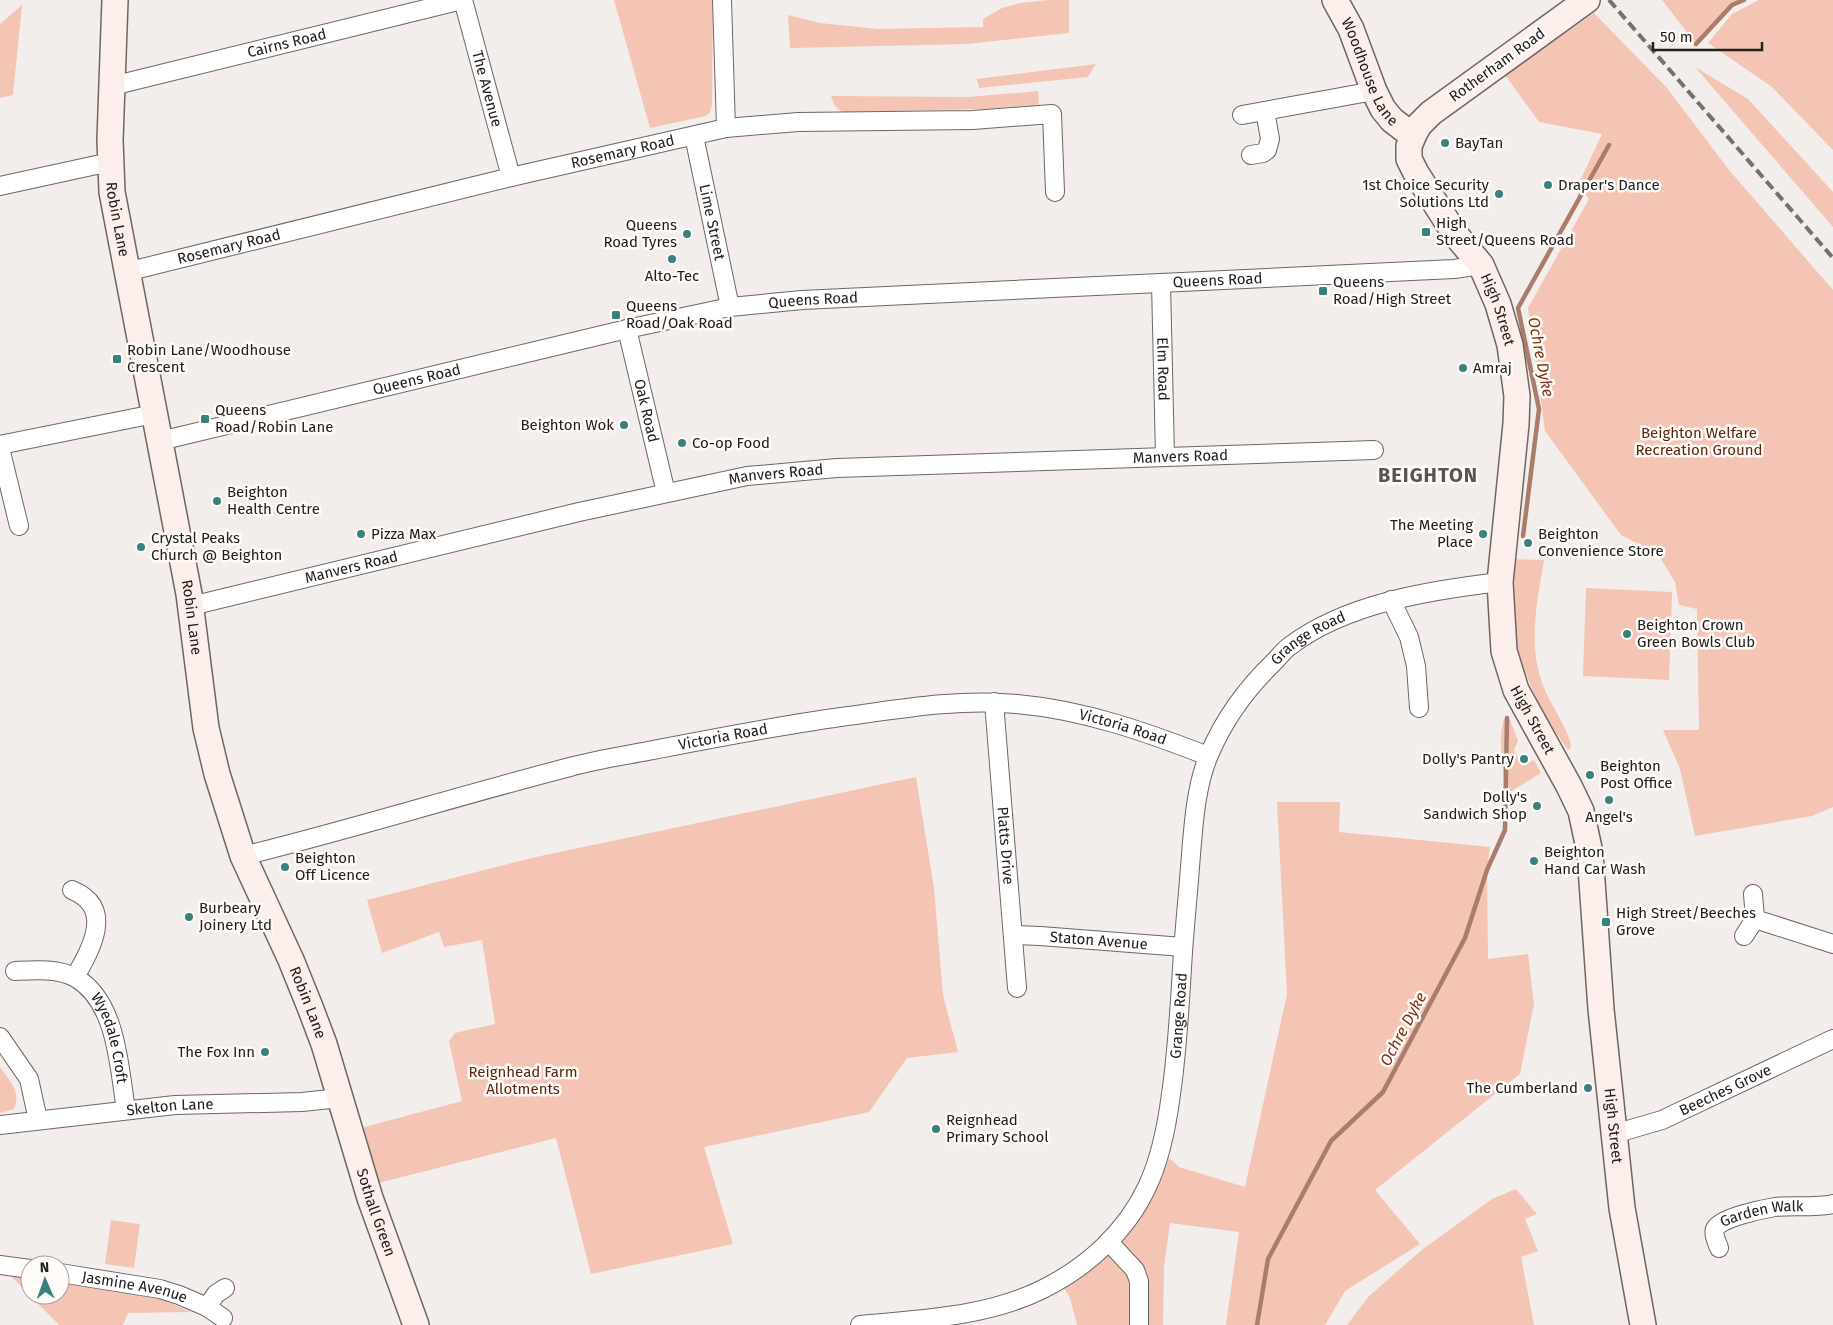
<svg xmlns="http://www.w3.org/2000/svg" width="1833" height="1325" viewBox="0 0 1833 1325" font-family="'Fira Sans',sans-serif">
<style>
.green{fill:#f4c5b5}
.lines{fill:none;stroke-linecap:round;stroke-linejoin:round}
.stream{stroke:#aa7c6c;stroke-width:4.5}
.street-casing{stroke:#6c6765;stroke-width:20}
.secondary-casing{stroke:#6c6765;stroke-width:28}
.street{stroke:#fff;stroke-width:18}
.secondary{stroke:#fceeea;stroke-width:25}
.rail{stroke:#757170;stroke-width:4;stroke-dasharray:10 5;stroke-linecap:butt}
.poi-dot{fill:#39817d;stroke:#fffbf9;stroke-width:2}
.labels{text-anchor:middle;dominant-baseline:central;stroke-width:5;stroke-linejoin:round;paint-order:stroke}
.street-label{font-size:15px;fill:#22201f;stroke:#fffbf9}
.poi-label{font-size:15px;fill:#22201f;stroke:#fffbf9;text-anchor:start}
.park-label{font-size:15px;fill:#5e240e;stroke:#fffbf9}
.water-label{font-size:16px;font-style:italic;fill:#7f3315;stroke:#fffbf9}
.district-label{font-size:20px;font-weight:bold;letter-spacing:1px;fill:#595452;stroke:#fffbf9}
</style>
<rect width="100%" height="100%" fill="#f3edeb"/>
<g class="green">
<polygon points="614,0 713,0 712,105 710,112 706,116 650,128"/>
<polygon points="1049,0 1069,0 1069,33 967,44 790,48 788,15 820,23 878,29 983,27 983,19 1002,8 1021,3"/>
<polygon points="1662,0 1744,0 1732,5 1696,44"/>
<polygon points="1759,0 1833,0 1833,150 1772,87 1708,43 1732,14"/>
<polygon points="22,5 13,95 0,98 0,24"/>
<polygon points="1594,13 1667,88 1729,170 1833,290 1833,807 1812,816 1695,836 1680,769 1663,730 1699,730 1697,609 1679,605 1675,582 1658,554 1621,535 1545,431 1528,308 1589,199 1578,185 1602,134 1539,122 1505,75"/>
<polygon points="1096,64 1088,77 979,88 977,79"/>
<polygon points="1695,67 1748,99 1833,192 1833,227"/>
<polygon points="1038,91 1039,105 982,109 842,112 835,106 831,96 968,97"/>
<path d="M1512,559L1544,560C1537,603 1527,646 1544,688C1550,703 1571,734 1571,747L1568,750L1544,716L1514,646L1511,624Z"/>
<polygon points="1586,588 1672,592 1669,680 1583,676"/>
<path d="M1504,719L1510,720L1518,741L1514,750L1522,766L1534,760L1541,773L1505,795C1504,771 1497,743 1504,719Z"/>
<polygon points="916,777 934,888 943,995 958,1052 907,1058 869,1112 704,1147 733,1244 591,1274 556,1138 378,1183 361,1128 462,1101 449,1041 455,1033 495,1024 482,940 444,947 439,932 382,953 367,900 536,857"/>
<polygon points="1277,802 1340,802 1339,832 1490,847 1487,870 1488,959 1528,954 1534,1004 1520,1074 1375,1190 1420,1244 1345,1291 1325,1325 1226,1325 1239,1232 1170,1223 1164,1268 1163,1325 1077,1325 1070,1298 1064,1288 1103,1258 1132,1226 1154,1193 1169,1158 1179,1167 1245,1187 1287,994"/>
<path d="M0,1067C9,1080 22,1093 14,1109L0,1113Z"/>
<polygon points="1516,1189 1537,1214 1525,1219 1538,1251 1521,1257 1534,1325 1347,1325 1369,1296 1423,1249 1492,1199"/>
<polygon points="111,1220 140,1224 134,1268 105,1264"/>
<polygon points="9,1274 30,1278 30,1295 60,1295 60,1282 157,1297 191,1312 128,1313 123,1325 59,1325"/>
</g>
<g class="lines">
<g class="stream">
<polyline points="1696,44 1732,5 1744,0"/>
<polyline points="1523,536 1539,409 1518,308 1609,145"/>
<polyline points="1257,1325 1268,1259 1331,1141 1383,1092 1465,938 1487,870 1505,830 1507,718"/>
</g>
<defs>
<g id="street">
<path id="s1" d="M463,0L511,177"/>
<polyline points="722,0 726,128"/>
<path id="s2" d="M112,86L462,0"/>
<polyline points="1242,115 1374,91"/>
<path id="s3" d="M694,136L730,307"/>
<polyline points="1251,155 1263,153 1267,150 1270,139 1265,111"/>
<polyline points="0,186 110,162"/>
<path id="s4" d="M126,272L511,177L726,128L798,122L973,120L1052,114L1055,192"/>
<path id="s5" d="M1161,283L1165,456"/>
<path id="s6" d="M627,329L666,493"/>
<path id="s7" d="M160,441L627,329L730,307L802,300L1454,269L1481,265"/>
<polyline points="0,445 154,414"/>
<polyline points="0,448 19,526"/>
<polyline points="1391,600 1409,637 1416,666 1419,708"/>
<path id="s8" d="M191,606L579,512L747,476L837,468L1374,450"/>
<path id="s9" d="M994,702L1017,988"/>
<path id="s10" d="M243,856C353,829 461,795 570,767C595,760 622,756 648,751C710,739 771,727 834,718C894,710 956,698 1017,704C1084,710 1146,732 1208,756"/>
<path d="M72,890C115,908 91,949 75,977"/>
<polyline points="1753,894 1755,919 1833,944"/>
<path id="s11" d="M1014,935L1040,936L1183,947"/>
<polyline points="1744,936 1755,919"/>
<path id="s12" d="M15,971C34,970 58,968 76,978C117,1002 119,1067 126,1110"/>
<polyline points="0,1037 29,1079 38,1120"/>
<path id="s13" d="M0,1125L175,1105L302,1102L340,1098"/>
<path id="s14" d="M1614,1134L1662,1120L1833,1039"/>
<polyline points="1109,1242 1135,1270 1139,1281 1139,1325"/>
<path id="s15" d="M1719,1248C1717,1242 1713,1235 1715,1229C1719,1218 1763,1209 1775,1207C1794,1205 1814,1208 1833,1204"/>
<polyline points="0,1265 30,1269"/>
<path id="s16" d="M60,1273L160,1289L179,1295L207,1307"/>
<polyline points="223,1318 207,1307 216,1294 225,1288"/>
<path id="s17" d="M860,1325C922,1319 987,1317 1043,1289C1087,1267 1126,1232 1147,1187C1161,1158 1167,1125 1171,1094C1178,1047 1180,999 1183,952C1185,923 1188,895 1190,867C1193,831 1195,787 1209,755C1224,719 1246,689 1274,662C1279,657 1284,650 1290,646C1346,603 1432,590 1500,582"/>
</g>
<g id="secondary">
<path id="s18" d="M115,0L110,140L112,192L189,594L206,728L217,774L243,856L291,960L310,1007L324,1044L370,1198L416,1325"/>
<path id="s19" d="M1335,0L1351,29L1374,91L1383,109L1392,120L1413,136"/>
<path id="s20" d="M1587,0L1431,113L1419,125L1414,134L1409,146V159L1416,173L1455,234L1481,265L1498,304L1510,345L1517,396L1516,424L1500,582L1504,651L1516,690L1569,786L1581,811L1590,853L1601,1009L1622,1208L1643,1325"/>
</g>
</defs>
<use href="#street" class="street-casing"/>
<use href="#secondary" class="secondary-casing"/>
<use href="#street" class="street"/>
<use href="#secondary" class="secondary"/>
<polyline class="rail" points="1609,0 1833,258"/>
</g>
<g class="poi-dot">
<circle cx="1445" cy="143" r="5"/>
<circle cx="1548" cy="185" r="5"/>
<circle cx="1499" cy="194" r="5"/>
<rect x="1421" y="227" width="10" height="10" rx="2.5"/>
<circle cx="687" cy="234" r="5"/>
<circle cx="672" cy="259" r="5"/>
<rect x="1318" y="286" width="10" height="10" rx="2.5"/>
<rect x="611" y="310" width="10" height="10" rx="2.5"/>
<rect x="112" y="354" width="10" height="10" rx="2.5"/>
<circle cx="1463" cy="368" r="5"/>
<rect x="200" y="414" width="10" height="10" rx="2.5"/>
<circle cx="624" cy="425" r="5"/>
<circle cx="682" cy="443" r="5"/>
<circle cx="217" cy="501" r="5"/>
<circle cx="361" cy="534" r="5"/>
<circle cx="1483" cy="534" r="5"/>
<circle cx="1528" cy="543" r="5"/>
<circle cx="141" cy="547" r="5"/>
<circle cx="1627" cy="634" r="5"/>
<circle cx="1524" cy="759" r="5"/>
<circle cx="1590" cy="775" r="5"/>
<circle cx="1609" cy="800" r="5"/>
<circle cx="1537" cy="806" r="5"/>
<circle cx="1534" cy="861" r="5"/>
<circle cx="285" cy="867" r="5"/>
<circle cx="189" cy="917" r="5"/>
<rect x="1601" y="917" width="10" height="10" rx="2.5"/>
<circle cx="265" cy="1052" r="5"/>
<circle cx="1588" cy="1088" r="5"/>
<circle cx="936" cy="1129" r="5"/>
</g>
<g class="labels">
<g class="street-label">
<text stroke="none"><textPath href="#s2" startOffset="180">Cairns Road</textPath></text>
<text transform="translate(1497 65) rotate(-36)">Rotherham Road</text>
<text stroke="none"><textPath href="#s19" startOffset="80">Woodhouse Lane</textPath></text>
<text stroke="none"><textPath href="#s1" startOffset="92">The Avenue</textPath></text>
<text stroke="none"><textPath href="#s4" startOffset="511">Rosemary Road</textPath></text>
<text stroke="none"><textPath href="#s18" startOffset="220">Robin Lane</textPath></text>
<text stroke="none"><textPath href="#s3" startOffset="88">Lime Street</textPath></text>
<text stroke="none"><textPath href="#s4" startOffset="106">Rosemary Road</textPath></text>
<text stroke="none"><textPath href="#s7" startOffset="1074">Queens Road</textPath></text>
<text stroke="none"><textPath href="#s7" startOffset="669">Queens Road</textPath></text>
<text stroke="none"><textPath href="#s20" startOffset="422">High Street</textPath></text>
<text stroke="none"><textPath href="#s5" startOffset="86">Elm Road</textPath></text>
<text stroke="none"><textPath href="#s7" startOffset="264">Queens Road</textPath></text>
<text stroke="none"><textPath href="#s6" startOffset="84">Oak Road</textPath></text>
<text stroke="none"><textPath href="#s8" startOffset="1005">Manvers Road</textPath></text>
<text stroke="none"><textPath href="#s8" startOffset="600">Manvers Road</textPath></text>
<text stroke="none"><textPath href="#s8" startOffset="165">Manvers Road</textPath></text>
<text stroke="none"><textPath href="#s18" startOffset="625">Robin Lane</textPath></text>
<text stroke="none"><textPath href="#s17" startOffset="931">Grange Road</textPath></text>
<text stroke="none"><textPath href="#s20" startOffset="842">High Street</textPath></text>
<text stroke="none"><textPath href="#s10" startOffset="900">Victoria Road</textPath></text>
<text stroke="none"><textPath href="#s10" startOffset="495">Victoria Road</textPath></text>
<text stroke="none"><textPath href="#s9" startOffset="144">Platts Drive</textPath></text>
<text stroke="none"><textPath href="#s11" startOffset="85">Staton Avenue</textPath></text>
<text stroke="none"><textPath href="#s18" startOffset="1030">Robin Lane</textPath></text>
<text stroke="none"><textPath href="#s17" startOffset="511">Grange Road</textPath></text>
<text stroke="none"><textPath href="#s12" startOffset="134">Wyedale Croft</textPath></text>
<text stroke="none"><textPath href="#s14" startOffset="120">Beeches Grove</textPath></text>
<text stroke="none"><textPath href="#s13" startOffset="171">Skelton Lane</textPath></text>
<text stroke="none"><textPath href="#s20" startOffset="1262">High Street</textPath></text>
<text stroke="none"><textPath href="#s18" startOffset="1251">Sothall Green</textPath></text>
<text stroke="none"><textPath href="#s15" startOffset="71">Garden Walk</textPath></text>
<text stroke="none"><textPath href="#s16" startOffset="76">Jasmine Avenue</textPath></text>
</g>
<g class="poi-label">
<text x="1455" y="143">BayTan</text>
<text x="1489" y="185" text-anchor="end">1st Choice Security<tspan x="1489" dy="17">Solutions Ltd</tspan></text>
<text x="1558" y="185">Draper's Dance</text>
<text x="1436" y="223">High<tspan x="1436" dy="17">Street/Queens Road</tspan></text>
<text x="677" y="225" text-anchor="end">Queens<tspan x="677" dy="17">Road Tyres</tspan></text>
<text x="672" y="276" text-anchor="middle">Alto-Tec</text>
<text x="1333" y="282">Queens<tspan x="1333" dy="17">Road/High Street</tspan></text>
<text x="626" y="306">Queens<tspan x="626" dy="17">Road/Oak Road</tspan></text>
<text x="127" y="350">Robin Lane/Woodhouse<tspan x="127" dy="17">Crescent</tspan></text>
<text x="1473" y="368">Amraj</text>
<text x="215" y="410">Queens<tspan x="215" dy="17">Road/Robin Lane</tspan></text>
<text x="614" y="425" text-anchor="end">Beighton Wok</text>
<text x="692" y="443">Co-op Food</text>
<text x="227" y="492">Beighton<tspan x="227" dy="17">Health Centre</tspan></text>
<text x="1473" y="525" text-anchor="end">The Meeting<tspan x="1473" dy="17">Place</tspan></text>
<text x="371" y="534">Pizza Max</text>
<text x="1538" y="534">Beighton<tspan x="1538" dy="17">Convenience Store</tspan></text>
<text x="151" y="538">Crystal Peaks<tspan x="151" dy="17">Church @ Beighton</tspan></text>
<text x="1637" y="625">Beighton Crown<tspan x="1637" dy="17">Green Bowls Club</tspan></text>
<text x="1514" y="759" text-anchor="end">Dolly's Pantry</text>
<text x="1600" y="766">Beighton<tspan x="1600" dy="17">Post Office</tspan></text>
<text x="1527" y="797" text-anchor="end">Dolly's<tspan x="1527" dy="17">Sandwich Shop</tspan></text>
<text x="1609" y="817" text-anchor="middle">Angel's</text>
<text x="1544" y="852">Beighton<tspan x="1544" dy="17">Hand Car Wash</tspan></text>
<text x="295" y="858">Beighton<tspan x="295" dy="17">Off Licence</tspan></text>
<text x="199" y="908">Burbeary<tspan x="199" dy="17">Joinery Ltd</tspan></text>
<text x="1616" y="913">High Street/Beeches<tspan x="1616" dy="17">Grove</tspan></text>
<text x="255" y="1052" text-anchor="end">The Fox Inn</text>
<text x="1578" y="1088" text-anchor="end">The Cumberland</text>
<text x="946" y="1120">Reignhead<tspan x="946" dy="17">Primary School</tspan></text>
</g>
<g class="park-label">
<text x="1699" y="433">Beighton Welfare<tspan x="1699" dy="17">Recreation Ground</tspan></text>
<text x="523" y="1072">Reignhead Farm<tspan x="523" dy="17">Allotments</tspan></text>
</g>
<g class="water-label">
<text transform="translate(1541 357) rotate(79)">Ochre Dyke</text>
<text transform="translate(1403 1029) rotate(-62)">Ochre Dyke</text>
</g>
<g class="district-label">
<text x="1428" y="475">BEIGHTON</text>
</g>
</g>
<g transform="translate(45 1280) rotate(358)"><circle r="24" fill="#fffbf9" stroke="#a7a3a2"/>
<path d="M0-4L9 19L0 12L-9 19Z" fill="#39817d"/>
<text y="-8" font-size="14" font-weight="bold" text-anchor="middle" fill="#22201f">N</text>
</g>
<path d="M1653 42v8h109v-8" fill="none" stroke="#22201f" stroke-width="2.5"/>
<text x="1660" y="42" font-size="15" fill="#22201f" stroke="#fffbf9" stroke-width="4" paint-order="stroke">50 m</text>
</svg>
